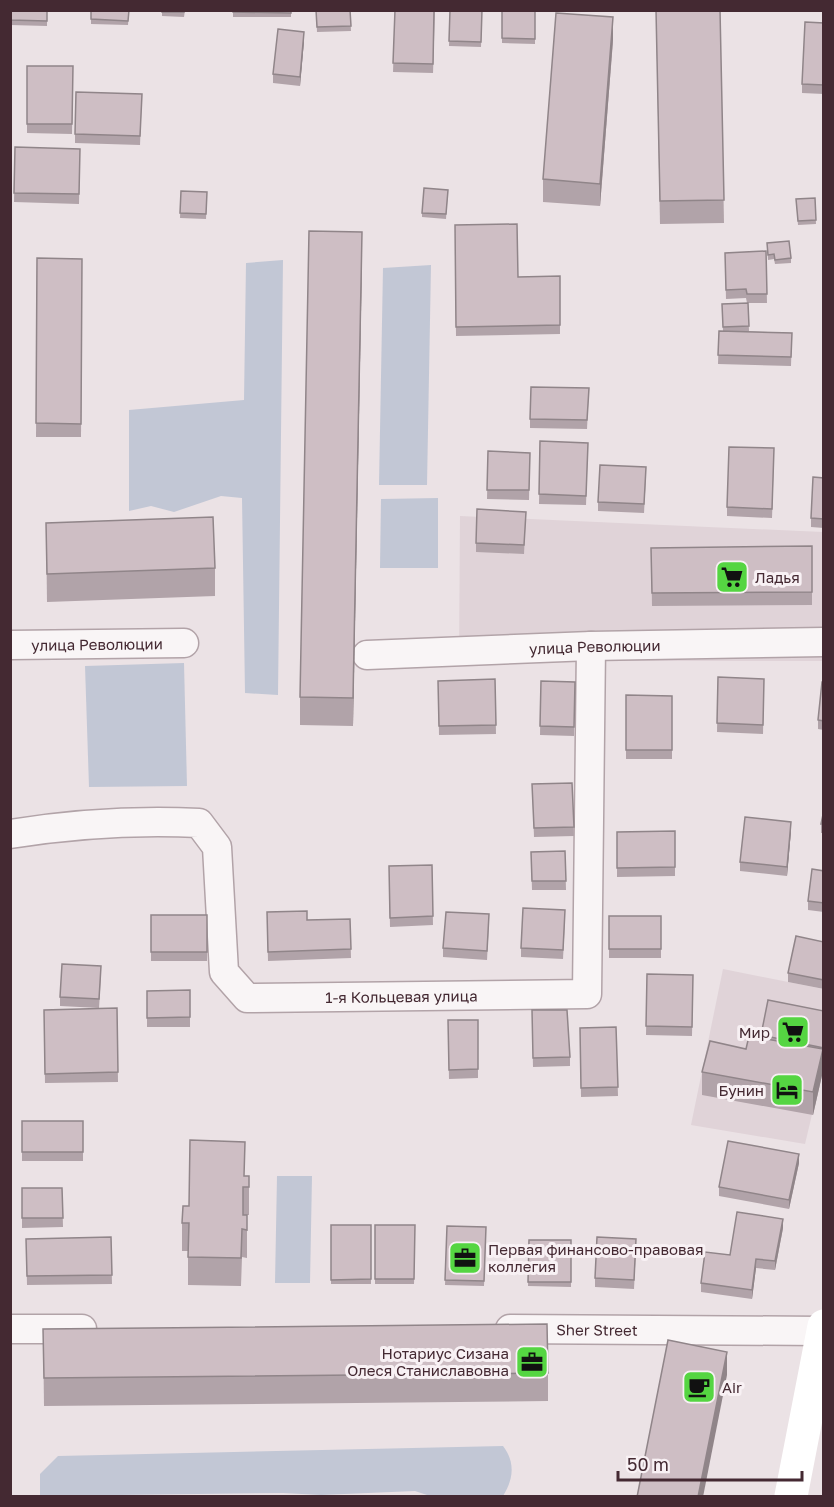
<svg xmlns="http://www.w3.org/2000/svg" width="834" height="1507" viewBox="0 0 834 1507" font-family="'Golos Text',sans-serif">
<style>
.built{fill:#e0d3d8}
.green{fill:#c2c7d5}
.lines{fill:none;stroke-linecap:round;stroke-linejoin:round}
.minor-casing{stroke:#b2a3a8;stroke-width:31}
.minor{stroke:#f9f5f6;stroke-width:28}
.secondary{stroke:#fff;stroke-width:33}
.wall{fill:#b1a3a9}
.shaded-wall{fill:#908589}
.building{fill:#cebec4;stroke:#908589;stroke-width:1.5}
.labels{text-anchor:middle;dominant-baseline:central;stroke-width:6;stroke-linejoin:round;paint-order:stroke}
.poi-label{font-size:15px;fill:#442932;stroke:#f8f1f4;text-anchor:start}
.street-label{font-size:15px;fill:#442932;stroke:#f8f1f4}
</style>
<rect width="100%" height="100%" fill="#ebe2e5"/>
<g class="built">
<polygon points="460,516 823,532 823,661 459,661"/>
<polygon points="723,969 823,989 823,1068 805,1144 691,1125"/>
</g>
<g class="green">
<polygon points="283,260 278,695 245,693 242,498 221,496 174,512 151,506 129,511 129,410 244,400 246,263"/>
<polygon points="431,265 427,485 379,485 383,268"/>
<polygon points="438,498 438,568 380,568 381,499"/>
<polygon points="184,663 187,786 89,787 85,666"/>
<polygon points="277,1176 312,1176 310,1283 275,1283"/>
<path d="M503,1446C516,1463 513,1480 503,1496H430L415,1491L321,1495L283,1493L40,1496V1474L58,1456Z"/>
</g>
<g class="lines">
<defs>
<g id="minor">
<path id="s1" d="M10,645L184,643"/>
<path id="s2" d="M367,655L591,646L824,642"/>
<path id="s3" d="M10,834C73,824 136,820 199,823L217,847L224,972L247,998L587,994L591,646"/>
<polyline points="10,1329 82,1329"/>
<path id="s4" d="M510,1329L822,1331"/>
</g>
</defs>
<use href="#minor" class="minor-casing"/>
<use href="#minor" class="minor"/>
<polyline class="secondary" points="791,1496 824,1326"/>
</g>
<g class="wall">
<polygon points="10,10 47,10 47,26 10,25"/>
<polygon points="91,10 129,10 128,25 91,24"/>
<polygon points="162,10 185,10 184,17 162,16"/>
<rect x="233" y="10" width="58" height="7"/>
<polygon points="316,10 350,10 351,31 317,32"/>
<polygon points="395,10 435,10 433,73 393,72"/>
<polygon points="450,10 482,10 481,47 449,46"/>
<polygon points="502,10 535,10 535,44 502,43"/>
<polygon points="656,10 720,10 724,223 660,224"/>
<rect x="804" y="10" width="20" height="2"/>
<polygon points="824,23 824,94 802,93 802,84"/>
<polygon points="613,40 600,206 543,202 543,179"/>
<polygon points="304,41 300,86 273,83 273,74"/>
<polygon points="27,66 73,66 72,134 27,133"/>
<polygon points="142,94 140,145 75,143 75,134"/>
<polygon points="15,147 80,149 79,204 14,202"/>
<polygon points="448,190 446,219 422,217 422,213"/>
<polygon points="181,191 207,192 206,219 180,218"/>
<polygon points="815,198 816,224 798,225 796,199"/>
<polygon points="455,225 518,277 560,276 560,334 456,336"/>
<polygon points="767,243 791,258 791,263 775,264 774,259 768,260"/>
<polygon points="766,251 767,303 748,303 749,331 739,331 792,333 791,366 718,364 719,331 723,331 722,304 747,303 746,298 726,299 725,253"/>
<polygon points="37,258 82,259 81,437 36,437"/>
<polygon points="362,260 353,726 300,725 300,697"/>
<polygon points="589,388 587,429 530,428 530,419"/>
<polygon points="540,441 588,443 586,505 539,504"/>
<polygon points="488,451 530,453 529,500 487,499"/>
<polygon points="774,457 772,518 727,516 727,507"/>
<polygon points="646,476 644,513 598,511 598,502"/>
<polygon points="824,478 824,528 811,527 811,518"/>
<polygon points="526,512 524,554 476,552 476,543"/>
<polygon points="46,523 215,568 215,596 47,602"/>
<polygon points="812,546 812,605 652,606 651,548"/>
<polygon points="718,677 764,679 763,734 717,732"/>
<polygon points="495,679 496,734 439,735 438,681"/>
<polygon points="541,681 575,682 574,736 540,735"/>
<polygon points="824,682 824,730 818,729 818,720"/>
<polygon points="626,695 672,696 672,759 626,759"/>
<polygon points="572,783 574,836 534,837 532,784"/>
<polygon points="824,810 824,833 821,833 821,824"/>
<polygon points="675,831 675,876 617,877 617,832"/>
<polygon points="791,831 787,876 740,871 740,862"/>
<polygon points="565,851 566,890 532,890 531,852"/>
<polygon points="432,865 433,925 390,927 389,866"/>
<polygon points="824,871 824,912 808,910 808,901"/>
<polygon points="267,912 307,920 350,919 351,958 268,961"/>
<rect x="151" y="915" width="56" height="46"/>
<rect x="609" y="916" width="52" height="42"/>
<polygon points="565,919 563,959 521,957 521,948"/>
<polygon points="489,923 487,960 443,957 443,948"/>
<polygon points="824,942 824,989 788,982 788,973"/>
<polygon points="647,974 693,975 692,1036 646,1035"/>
<polygon points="101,975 99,1008 60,1006 60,997"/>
<polygon points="190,990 190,1027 147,1027 147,991"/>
<polygon points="117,1008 118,1082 45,1083 44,1010"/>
<polygon points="532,1010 570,1057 570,1066 533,1067"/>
<polygon points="824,1011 823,1071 813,1115 702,1095 702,1072 746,1049 761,1038 761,1035"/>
<polygon points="448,1020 478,1020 478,1078 449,1079"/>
<polygon points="616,1027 618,1096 581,1097 580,1028"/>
<rect x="22" y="1121" width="61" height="40"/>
<polygon points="799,1163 789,1209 719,1196 719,1187"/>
<polygon points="245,1176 249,1176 249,1215 245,1215 247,1215 247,1258 242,1257 241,1286 188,1285 188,1251 182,1251 182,1223 189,1206"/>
<polygon points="22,1188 62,1188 63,1227 22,1228"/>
<rect x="331" y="1225" width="40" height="59"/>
<polygon points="375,1225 415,1225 414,1284 375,1284"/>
<polygon points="447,1226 486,1227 484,1286 445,1285"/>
<polygon points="783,1228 775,1270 756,1268 752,1299 701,1292 701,1283 730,1255"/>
<polygon points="111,1237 112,1284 27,1285 26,1239"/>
<polygon points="529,1240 571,1240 571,1287 528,1286"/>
<polygon points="636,1248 634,1289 595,1287 595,1278"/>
<polygon points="43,1329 548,1373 548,1401 44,1406"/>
</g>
<g class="shaded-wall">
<polygon points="613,17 613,40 600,206 600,184"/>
<polygon points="304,32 304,41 300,86 300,77"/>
<polygon points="362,232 362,260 353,726 353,698"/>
<polygon points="791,822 791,831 787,876 787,867"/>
<polygon points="823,1049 823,1071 813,1115 813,1092"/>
<polygon points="799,1154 799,1163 789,1209 789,1200"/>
<polygon points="783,1219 783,1228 775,1270 775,1261"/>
<polygon points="756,1259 756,1268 752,1299 752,1290"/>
<polygon points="727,1352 727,1375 703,1497 698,1497"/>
</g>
<g class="building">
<polygon points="10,10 47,10 47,21 10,20"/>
<polygon points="91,10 129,10 128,21 91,19"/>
<rect x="162" y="10" width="22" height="2"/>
<polygon points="233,10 291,10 291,13 233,12"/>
<polygon points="316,10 350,10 351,26 317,27"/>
<polygon points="395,10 434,10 433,64 393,63"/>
<polygon points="450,10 482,10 481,42 449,41"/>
<polygon points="502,10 535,10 535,39 502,38"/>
<polygon points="656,10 720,10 724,200 660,201"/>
<polygon points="556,13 613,17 600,184 543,179"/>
<polygon points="805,22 824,23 824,85 802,84"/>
<polygon points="278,29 304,32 300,77 273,74"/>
<polygon points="27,66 73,66 72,124 27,124"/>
<polygon points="76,92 142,94 140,136 75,134"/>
<polygon points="15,147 80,149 79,194 14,193"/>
<polygon points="424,188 448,190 446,214 422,213"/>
<polygon points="181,191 207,192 206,214 180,213"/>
<polygon points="815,198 816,220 798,221 796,199"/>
<polygon points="517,224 518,277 560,276 560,325 456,327 455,225"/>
<polygon points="309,231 362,232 353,698 300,697"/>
<polygon points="789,241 791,258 775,260 774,254 768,255 767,243"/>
<polygon points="766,251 767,294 747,294 746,289 726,290 725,253"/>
<polygon points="37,258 82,259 81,424 36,423"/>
<polygon points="748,303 749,326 723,327 722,304"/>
<polygon points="719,331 792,333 791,357 718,355"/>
<polygon points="531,387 589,388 587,420 530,419"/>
<polygon points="540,441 588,443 586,496 539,494"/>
<polygon points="729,447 774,448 772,509 727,507"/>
<polygon points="488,451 530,453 529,490 487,490"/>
<polygon points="600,465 646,467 644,504 598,502"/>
<polygon points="813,477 824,478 824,519 811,518"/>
<polygon points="477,509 526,512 524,545 476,543"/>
<polygon points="213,517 215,568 47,574 46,523"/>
<polygon points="812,546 812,592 652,593 651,548"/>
<polygon points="718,677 764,679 763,725 717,723"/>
<polygon points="495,679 496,725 439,726 438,681"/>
<polygon points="541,681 575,682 574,727 540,726"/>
<polygon points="822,682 824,682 824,721 818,720"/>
<polygon points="626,695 672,696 672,750 626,750"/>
<polygon points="572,783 574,827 534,828 532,784"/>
<polygon points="824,810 824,824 821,824"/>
<polygon points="745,817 791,822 787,867 740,862"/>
<polygon points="675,831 675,867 617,868 617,832"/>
<polygon points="565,851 566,881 532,881 531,852"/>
<polygon points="432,865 433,916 390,918 389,866"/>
<polygon points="812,869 824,871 824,903 808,901"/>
<polygon points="523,908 565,910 563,950 521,948"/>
<polygon points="307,911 307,920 350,919 351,949 268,952 267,912"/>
<polygon points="446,912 489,914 487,951 443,948"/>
<rect x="151" y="915" width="56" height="37"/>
<rect x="609" y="916" width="52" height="33"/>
<polygon points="796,936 824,942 824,980 788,973"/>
<polygon points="62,964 101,966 99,999 60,997"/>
<polygon points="647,974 693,975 692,1027 646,1026"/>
<polygon points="190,990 190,1017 147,1018 147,991"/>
<polygon points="768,1000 824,1011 824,1048 761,1035"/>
<polygon points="117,1008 118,1072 45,1074 44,1010"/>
<polygon points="532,1010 567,1010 570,1057 533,1058"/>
<polygon points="448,1020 478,1020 478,1069 449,1070"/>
<polygon points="616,1027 618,1087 581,1088 580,1028"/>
<polygon points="749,1036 823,1049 813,1092 702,1072 710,1041 746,1049"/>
<rect x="22" y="1121" width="61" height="31"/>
<polygon points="190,1140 245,1142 244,1176 249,1176 249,1187 243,1187 243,1215 247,1215 247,1230 242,1229 241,1258 188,1257 189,1223 182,1223 183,1206 189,1206"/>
<polygon points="728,1141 799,1154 789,1200 719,1187"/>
<polygon points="22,1188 62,1188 63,1218 22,1218"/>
<polygon points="737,1212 783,1219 775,1261 756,1259 752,1290 701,1283 705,1252 730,1255"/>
<polygon points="331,1225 371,1225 371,1279 331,1280"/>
<polygon points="375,1225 415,1225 414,1279 375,1279"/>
<polygon points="447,1226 486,1227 484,1281 445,1280"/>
<polygon points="111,1237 112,1275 27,1276 26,1239"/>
<polygon points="597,1237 636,1239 634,1280 595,1278"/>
<polygon points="529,1240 571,1240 571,1282 528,1282"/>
<polygon points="547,1324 548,1373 44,1378 43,1329"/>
<polygon points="668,1340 727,1352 698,1497 637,1497"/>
</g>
<defs>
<symbol id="supermarket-square" viewBox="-11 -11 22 22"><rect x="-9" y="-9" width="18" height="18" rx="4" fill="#55d542" stroke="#f8f1f4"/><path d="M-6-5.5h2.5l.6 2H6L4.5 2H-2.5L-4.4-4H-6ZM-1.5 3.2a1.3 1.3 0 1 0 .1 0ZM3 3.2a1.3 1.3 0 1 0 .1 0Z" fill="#111"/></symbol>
<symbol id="hotel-square" viewBox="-11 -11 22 22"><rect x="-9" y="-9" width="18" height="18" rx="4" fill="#55d542" stroke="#f8f1f4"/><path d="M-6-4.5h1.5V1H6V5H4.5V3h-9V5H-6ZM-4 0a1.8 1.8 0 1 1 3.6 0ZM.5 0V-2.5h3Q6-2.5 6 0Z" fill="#111"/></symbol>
<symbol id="office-square" viewBox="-11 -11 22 22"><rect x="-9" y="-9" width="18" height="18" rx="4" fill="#55d542" stroke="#f8f1f4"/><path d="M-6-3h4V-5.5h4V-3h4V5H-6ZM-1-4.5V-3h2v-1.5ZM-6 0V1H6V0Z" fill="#111"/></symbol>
<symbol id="cafe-square" viewBox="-11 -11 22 22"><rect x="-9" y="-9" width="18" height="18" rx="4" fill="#55d542" stroke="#f8f1f4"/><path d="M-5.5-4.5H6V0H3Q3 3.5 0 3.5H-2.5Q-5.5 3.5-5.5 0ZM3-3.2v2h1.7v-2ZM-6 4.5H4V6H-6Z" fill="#111"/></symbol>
</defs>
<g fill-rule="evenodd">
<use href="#supermarket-square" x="713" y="558" width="38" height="38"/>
<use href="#supermarket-square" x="774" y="1013" width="38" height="38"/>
<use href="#hotel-square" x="768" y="1071" width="38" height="38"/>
<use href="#office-square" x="446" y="1239" width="38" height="38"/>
<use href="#office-square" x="513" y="1343" width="38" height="38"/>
<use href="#cafe-square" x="680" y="1368" width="38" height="38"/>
</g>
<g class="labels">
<g class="poi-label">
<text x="755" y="577">Ладья</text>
<text x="770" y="1032" text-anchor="end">Мир</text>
<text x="764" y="1090" text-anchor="end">Бунин</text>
<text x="488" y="1249">Первая финансово-правовая<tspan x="488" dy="17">коллегия</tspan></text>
<text x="509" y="1353" text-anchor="end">Нотариус Сизана<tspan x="509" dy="17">Олеся Станиславовна</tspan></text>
<text x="722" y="1387">Air</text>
</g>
<g class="street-label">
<text stroke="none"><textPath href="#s1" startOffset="87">улица Революции</textPath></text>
<text stroke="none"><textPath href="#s2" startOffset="228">улица Революции</textPath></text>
<text stroke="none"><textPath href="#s3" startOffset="534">1-я Кольцевая улица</textPath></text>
<text stroke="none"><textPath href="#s4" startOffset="87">Sher Street</textPath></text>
</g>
</g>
<rect width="834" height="1507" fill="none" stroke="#442932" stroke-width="24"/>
<path d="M618 1471v9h184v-9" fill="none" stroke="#442932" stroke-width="3"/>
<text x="627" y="1471" font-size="18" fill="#442932" stroke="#f8f1f4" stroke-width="4.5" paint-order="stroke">50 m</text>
</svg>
